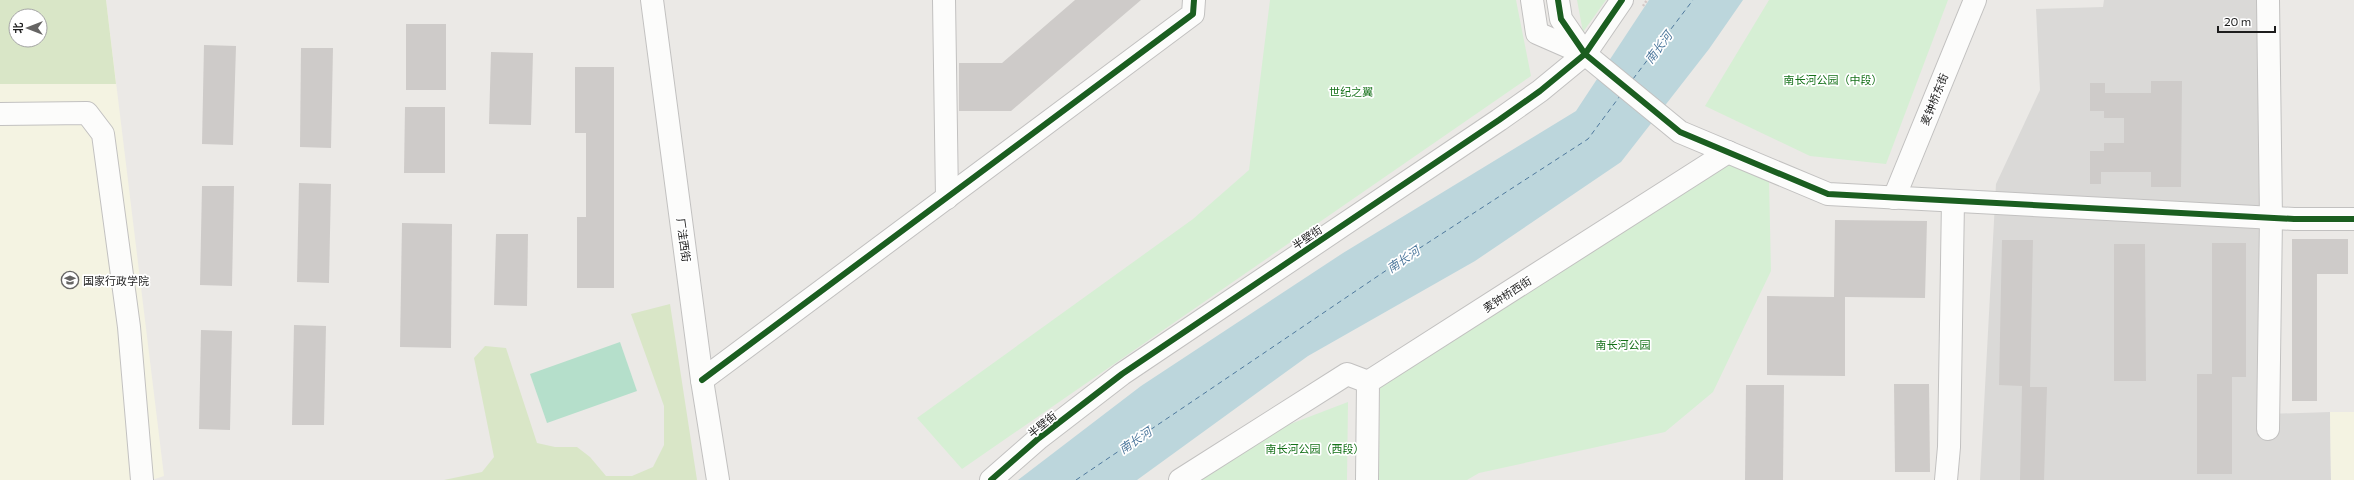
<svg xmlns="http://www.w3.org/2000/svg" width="2354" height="480" viewBox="0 0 2354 480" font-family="Commissioner,'Noto Sans SC',sans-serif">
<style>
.residential{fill:#dad9d7}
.education{fill:#f4f3e2;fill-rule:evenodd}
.grass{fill:#d9e6c7;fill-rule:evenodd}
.park{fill:#d6efd4}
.pitch{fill:#b5dfcb}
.water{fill:#bcd6dc}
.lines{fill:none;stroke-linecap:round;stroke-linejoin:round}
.ferry{stroke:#4f799d;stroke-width:1;stroke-dasharray:5 4;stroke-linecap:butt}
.building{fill:#cecbc9}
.minor-casing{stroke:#c2c1c0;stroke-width:24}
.path{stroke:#d4c8c7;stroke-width:2.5;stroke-dasharray:2 2;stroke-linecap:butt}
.minor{stroke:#fcfcfb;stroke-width:22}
.cycleway-casing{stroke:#fff;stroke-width:8}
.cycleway{stroke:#1b5e20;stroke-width:6}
.labels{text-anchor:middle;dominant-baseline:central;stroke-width:3.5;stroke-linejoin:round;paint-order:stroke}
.park-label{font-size:11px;fill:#157119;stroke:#fff}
.street-label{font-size:11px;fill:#1d1d1d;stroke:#fff}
.poi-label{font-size:11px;fill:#1d1d1d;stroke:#fff;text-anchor:start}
.water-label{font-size:12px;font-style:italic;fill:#4f799d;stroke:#fff}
</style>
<rect width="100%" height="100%" fill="#ebe9e6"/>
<polygon class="residential" points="2104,0 2262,0 2268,414 2330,412 2331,480 1980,480 1996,184 2040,90 2036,9 2103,7"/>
<g class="education">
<path d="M0,0H106L164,476L152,480H0ZM16,16H40V40H16Z"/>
<polygon points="2330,412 2354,412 2354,480 2331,480"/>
</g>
<g class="grass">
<path d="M0,0H106L116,84H0ZM16,16H40V40H16Z"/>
<polygon points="670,304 697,480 444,480 482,472 494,457 474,358 485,346 506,348 537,443 555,447 577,447 590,457 606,476 632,476 653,467 664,445 664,406 631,314"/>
</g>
<g class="park">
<polygon points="1270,0 1516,0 1531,76 962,469 917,418 1193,219 1249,170"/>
<polygon points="1577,0 1606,0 1583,32"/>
<polygon points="1769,0 1948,0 1886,164 1810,156 1705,106"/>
<polygon points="1732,163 1769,180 1771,271 1713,392 1665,432 1479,473 1467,480 1379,480 1380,385"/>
<polygon points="1348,402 1347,480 1176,480 1207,456"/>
</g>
<polygon class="pitch" points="620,342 637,391 547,423 530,374"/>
<polygon class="water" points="1649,0 1743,0 1709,49 1621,162 1475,261 1308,356 1137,480 1018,480 1141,386 1343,253 1576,111"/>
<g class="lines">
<g class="ferry">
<polyline points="1633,79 1693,0"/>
<polyline points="1076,480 1409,255 1588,139 1620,96"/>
</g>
</g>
<g class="building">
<polygon points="1075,0 1141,0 1011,111 959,111 959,63 1002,63"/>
<rect x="406" y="24" width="40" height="66"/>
<polygon points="204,45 236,46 233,145 202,144"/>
<polygon points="301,48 333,48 331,148 300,147"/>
<polygon points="491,52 533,53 531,125 489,124"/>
<polygon points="575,67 614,67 614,288 577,288 577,217 586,217 586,133 575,133"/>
<polygon points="2151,81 2182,81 2181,187 2151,187 2151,172 2101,172 2101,184 2090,184 2090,151 2104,151 2104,143 2124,143 2124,118 2104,118 2104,111 2090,111 2090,83 2105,83 2105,93 2151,93"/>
<polygon points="405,107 445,107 445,173 404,173"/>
<polygon points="299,183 331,184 329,283 297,282"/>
<polygon points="202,186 234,186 232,286 200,285"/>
<polygon points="1835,220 1927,221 1925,298 1845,297 1845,376 1767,375 1767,296 1834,297"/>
<polygon points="402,223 452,224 451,348 400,347"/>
<polygon points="496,234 528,234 527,306 494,305"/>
<polygon points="2292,239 2348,239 2348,274 2317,274 2317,401 2292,401"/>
<polygon points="2002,240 2033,240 2030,387 2047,387 2044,480 2020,480 2022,386 1999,385"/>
<polygon points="2212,243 2246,243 2246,377 2232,377 2232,474 2197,474 2197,374 2212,374"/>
<polygon points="2114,244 2145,244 2146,381 2114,381"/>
<polygon points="294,325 326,326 324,425 292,425"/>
<polygon points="201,330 232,331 230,430 199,429"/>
<polygon points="1894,384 1929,384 1930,472 1895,472"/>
<polygon points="1746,385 1784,385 1783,480 1745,480"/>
</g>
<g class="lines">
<defs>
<g id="minor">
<polyline points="652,0 702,380 718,480"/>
<polyline points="944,0 947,198"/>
<polyline points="1532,0 1537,33 1585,54"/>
<polyline points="1558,0 1561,19 1585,54 1680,132 1828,194 2294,219 2354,219"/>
<polyline points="0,114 87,113 103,134 129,327 142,480"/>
<polyline points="1894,198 1975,0"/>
<polyline points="702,380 1193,14 1194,0"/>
<polyline points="2268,429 2271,218 2268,0"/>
<polyline points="991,480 1039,438 1122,374 1499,120 1540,91 1585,54 1622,0"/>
<polyline points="1180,480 1347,374 1368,382"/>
<polyline points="1367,480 1368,382 1728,152"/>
<polyline points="1946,480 1949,447 1953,201"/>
</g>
</defs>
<use href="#minor" class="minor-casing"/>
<polyline class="path" points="1643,6 1647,0"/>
<use href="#minor" class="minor"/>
<defs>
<g id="cycleway">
<polyline points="1558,0 1561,19 1585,54 1680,132 1828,194 2294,219 2354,219"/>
<polyline points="702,380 1193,14 1194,0"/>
<polyline points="991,480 1039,438 1122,374 1499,120 1540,91 1585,54 1622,0"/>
</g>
</defs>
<use href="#cycleway" class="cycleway-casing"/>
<use href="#cycleway" class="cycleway"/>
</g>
<defs>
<symbol id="university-ring" viewBox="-11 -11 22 22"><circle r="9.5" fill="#fff" stroke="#656463" stroke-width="1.5"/><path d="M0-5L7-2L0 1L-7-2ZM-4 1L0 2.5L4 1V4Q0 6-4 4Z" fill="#656463"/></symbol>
</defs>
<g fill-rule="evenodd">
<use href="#university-ring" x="60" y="270" width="20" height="20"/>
</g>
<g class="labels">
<g class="park-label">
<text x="1833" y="79">南长河公园（中段）</text>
<text x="1351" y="91">世纪之翼</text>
<text x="1623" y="344">南长河公园</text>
<text x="1315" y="448">南长河公园（西段）</text>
</g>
<g class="street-label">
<text transform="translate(1934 99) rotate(-68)">麦钟桥东街</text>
<text transform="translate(1307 237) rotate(-34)">半壁街</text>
<text transform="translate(684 240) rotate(82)">厂洼西街</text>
<text transform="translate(1507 294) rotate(-33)">麦钟桥西街</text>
<text transform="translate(1042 424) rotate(-39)">半壁街</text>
</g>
<g class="poi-label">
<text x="83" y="280">国家行政学院</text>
</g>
<g class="water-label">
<text transform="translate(1658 47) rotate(-53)">南长河</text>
<text transform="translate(1403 259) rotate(-34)">南长河</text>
<text transform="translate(1135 440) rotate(-34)">南长河</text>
</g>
</g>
<g transform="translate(28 28) rotate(270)"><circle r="19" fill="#ffffff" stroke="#a5a5a5"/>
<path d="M0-3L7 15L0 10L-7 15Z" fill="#656463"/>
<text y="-6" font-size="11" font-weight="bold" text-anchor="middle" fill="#1d1d1d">北</text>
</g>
<path d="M2218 26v6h57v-6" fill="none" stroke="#1d1d1d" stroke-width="2"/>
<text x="2224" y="26" font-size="12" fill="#1d1d1d" stroke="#ffffff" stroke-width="3" paint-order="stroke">20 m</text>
</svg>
